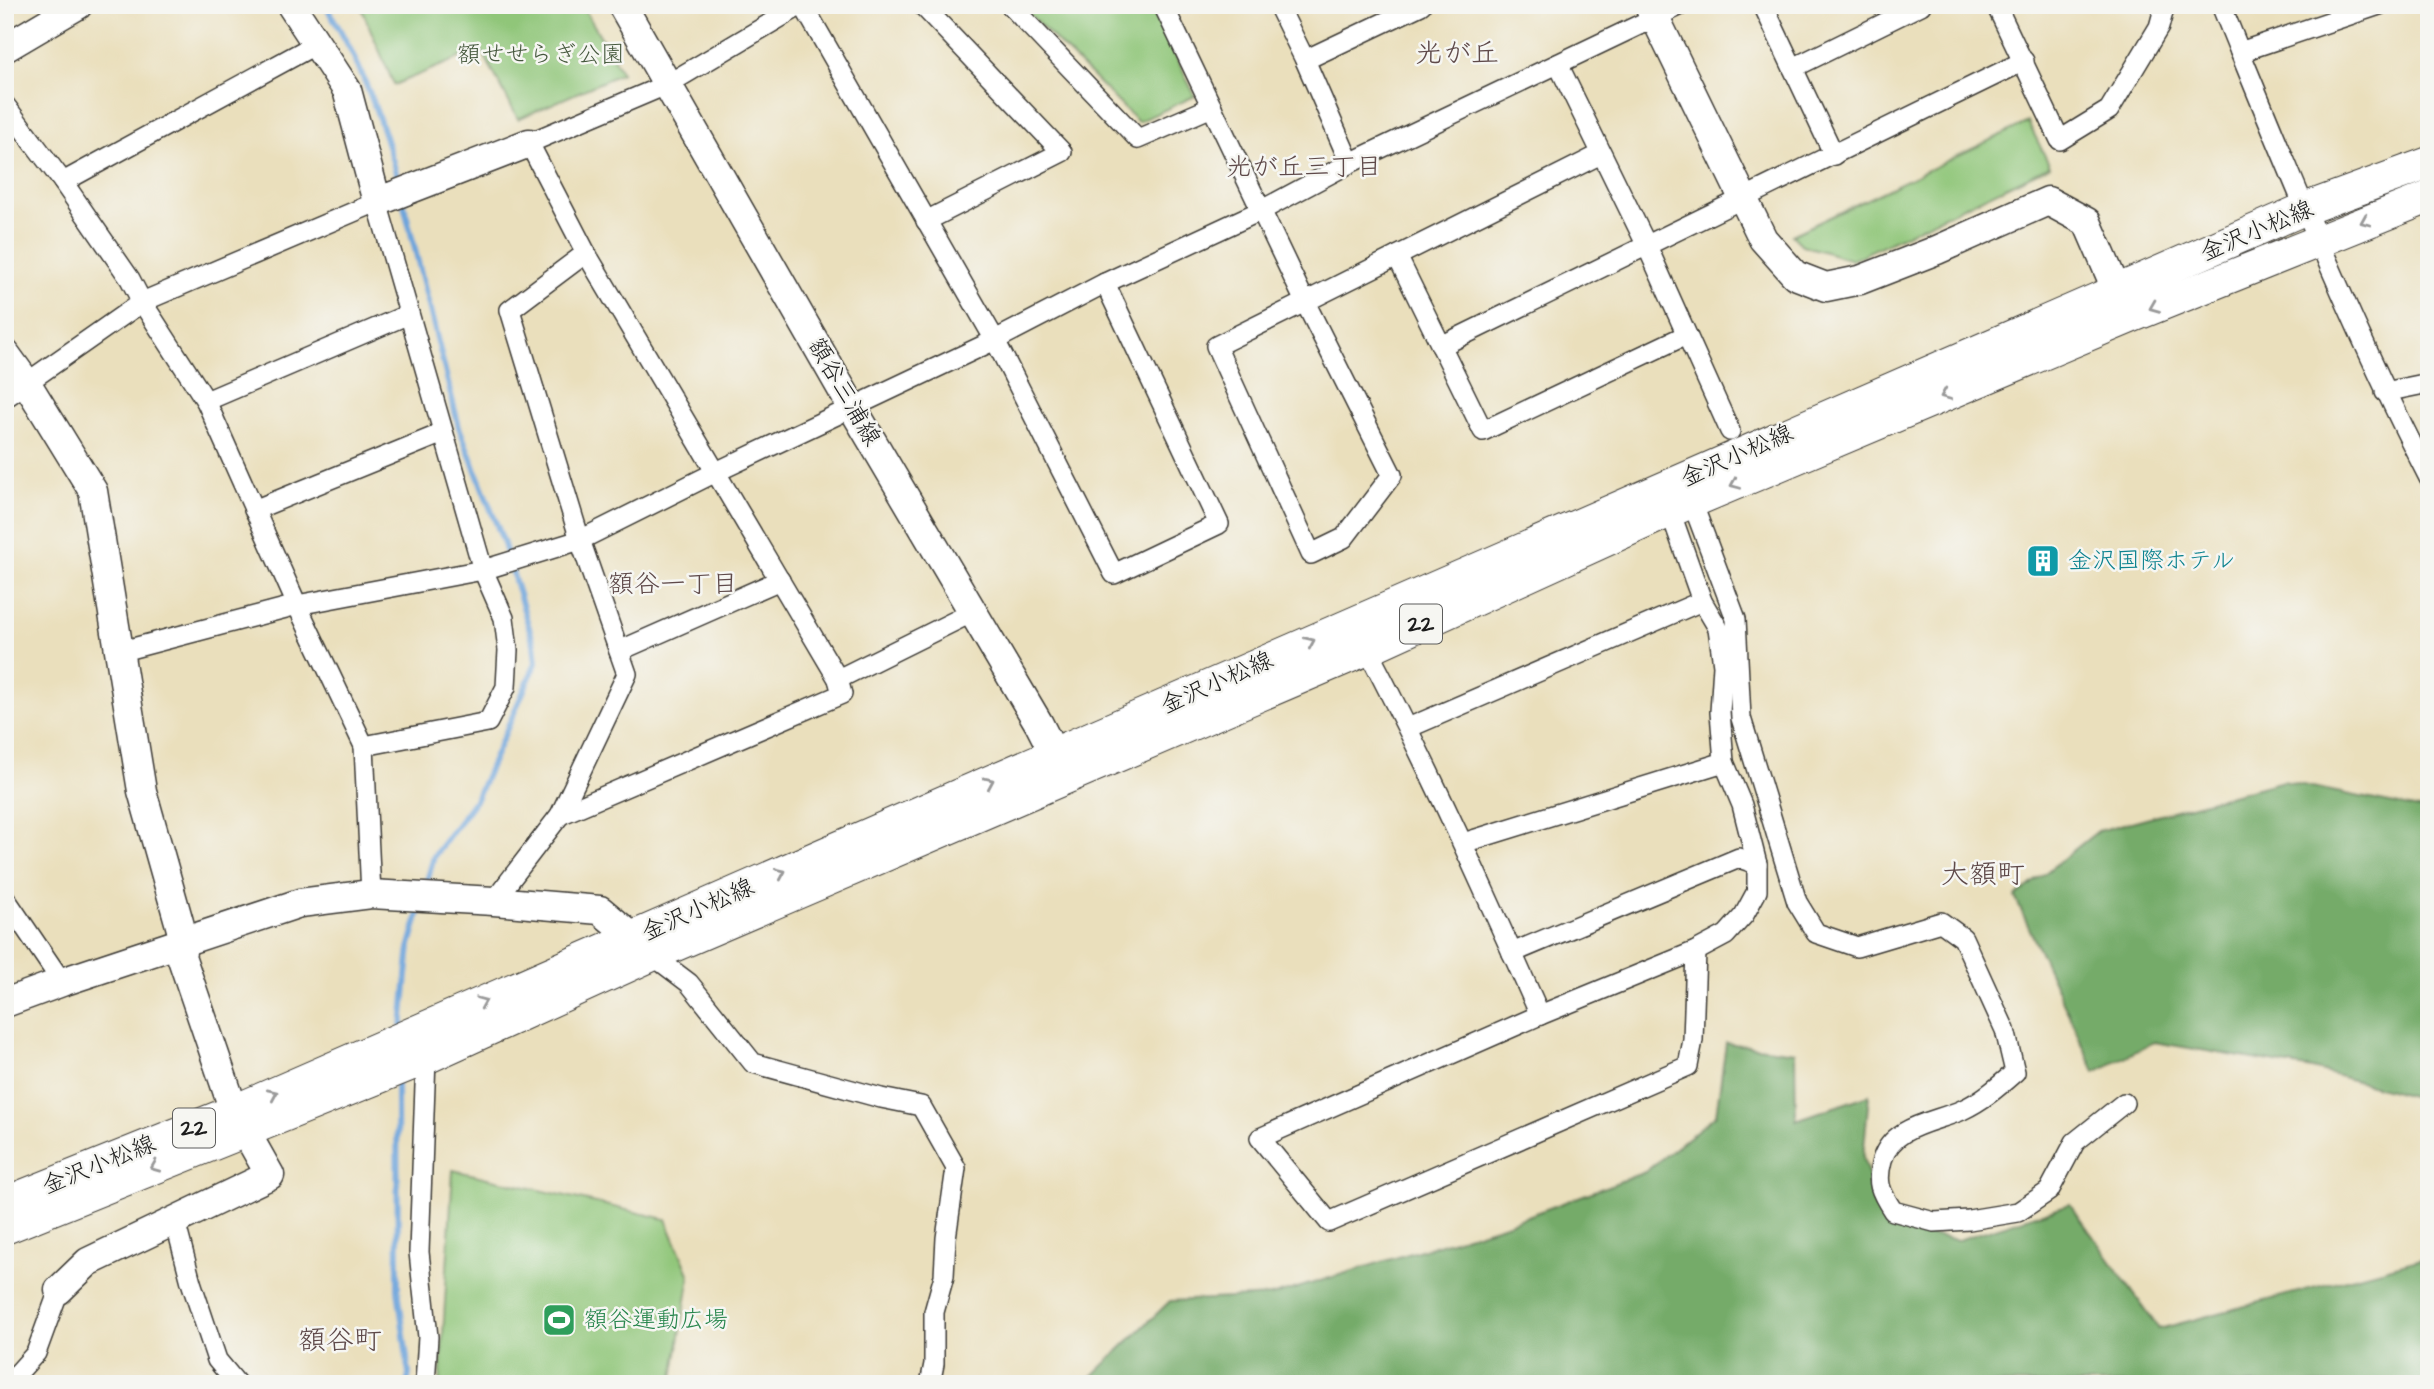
<svg xmlns="http://www.w3.org/2000/svg" width="2434" height="1389" viewBox="0 0 2434 1389" font-family="'Architects Daughter','Klee One',sans-serif">
<style>
.green{fill:#90c679;stroke:#56714a;stroke-width:2}
.forest{fill:#74ab69;stroke:#486442;stroke-width:2}
.lines{fill:none;stroke-linecap:round;stroke-linejoin:round}
.stream{stroke:#6da4db;stroke-width:6}
.street-casing{stroke:#3b3934;stroke-width:22}
.secondary-casing{stroke:#3b3934;stroke-width:31}
.primary-casing{stroke:#3b3934;stroke-width:34}
.street{stroke:#fff;stroke-width:19}
.secondary{stroke:#fff;stroke-width:28}
.primary{stroke:#fff;stroke-width:32}
.oneway{stroke:#999}
.labels{text-anchor:middle;dominant-baseline:central;stroke-width:5;stroke-linejoin:round;paint-order:stroke}
.shield{fill:#f6f6f2;stroke:#5d5d5c;stroke-width:2}
.shield-label{font-size:23px;font-weight:bold;fill:#1c1c1c}
.park-label{font-size:24px;fill:#45583d;stroke:#f6f6f2}
.street-label{font-size:24px;fill:#1c1c1c;stroke:#f6f6f2}
.culture-label{font-size:24px;fill:#0d838f;stroke:#f6f6f2;text-anchor:start}
.leisure-label{font-size:24px;fill:#27864d;stroke:#f6f6f2;text-anchor:start}
.neighbourhood-label{font-size:26px;fill:#5f4a4a;stroke:#f6f6f2}
.quarter-label{font-size:28px;fill:#5f4a4a;stroke:#f6f6f2}
</style>
<rect width="100%" height="100%" fill="#f6f6f2"/>
<filter id="ink" filterUnits="userSpaceOnUse"><feTurbulence type="fractalNoise" baseFrequency=".0143" numOctaves="2"/><feDisplacementMap in="SourceGraphic" scale="14" xChannelSelector="R" yChannelSelector="G"/><feConvolveMatrix kernelMatrix="1 2 1 2 8 2 1 2 1" color-interpolation-filters="sRGB"/></filter>
<filter id="wash" filterUnits="userSpaceOnUse"><feTurbulence type="fractalNoise" baseFrequency=".00686" numOctaves="4" result="noise"/><feDisplacementMap in="SourceGraphic" scale="28" xChannelSelector="R" yChannelSelector="G"/><feGaussianBlur stdDeviation="1.57" result="paint"/><feColorMatrix in="noise" values="0 0 0 0 0 0 0 0 0 0 0 0 0 0 0 0 0 1.4 0 .05"/><feComposite in="paint" operator="in"/></filter>
<g filter="url(#wash)">
<rect width="100%" height="100%" fill="#eadfbc"/>
<g class="green">
<polygon points="360,5 582,5 622,73 518,119 481,49 394,85"/>
<polygon points="1020,5 1151,5 1195,96 1138,122"/>
<polygon points="2028,122 2050,166 1852,260 1802,245 1792,235"/>
<polygon points="453,1170 666,1219 690,1276 672,1384 440,1384"/>
</g>
<g class="forest">
<polygon points="2283,781 2429,811 2429,1101 2312,1069 2154,1042 2095,1072 2015,897 2098,831"/>
<polygon points="1726,1043 1795,1052 1796,1120 1869,1095 1863,1158 1886,1227 1958,1240 2070,1204 2159,1329 2429,1257 2429,1384 1084,1384 1170,1301 1271,1296 1509,1223 1645,1172 1716,1115"/>
</g>
<g class="lines">
<g class="stream">
<path d="M325,5C361,60 383,124 400,187"/>
<polyline points="403,201 459,427 503,541 534,644 536,663 476,799 434,856 425,888"/>
<polyline points="402,1026 410,945 421,906"/>
<polyline points="397,1082 398,1289 409,1374 407,1384"/>
</g>
</g>
</g>
<g filter="url(#ink)">
<g class="lines">
<defs>
<g id="street">
<polyline points="803,5 995,340 1114,574 1219,524 1105,283"/>
<polyline points="922,5 1062,152 926,221"/>
<polyline points="1010,5 1138,139 1212,107"/>
<polyline points="1278,5 1305,60 1350,163"/>
<polyline points="1763,5 1834,155"/>
<polyline points="1996,5 2060,140 2109,110 2159,27 2165,5"/>
<polyline points="2221,5 2240,52 2379,5"/>
<polyline points="1164,7 1305,302 1601,154"/>
<path d="M2240,52C2299,196 2358,339 2429,478"/>
<polyline points="1305,60 1421,5"/>
<polyline points="1558,64 1647,246 1730,431"/>
<polyline points="1793,68 1921,5"/>
<polyline points="5,105 63,182 130,279 142,302 206,401 297,605 364,746"/>
<polyline points="63,182 318,43"/>
<polyline points="1397,256 1483,431 1686,335"/>
<polygon points="1305,302 1392,475 1344,538 1311,554 1216,346"/>
<polyline points="1441,346 2024,61"/>
<polyline points="2385,392 2429,383"/>
<polyline points="5,398 142,302 377,202 483,570 504,618 508,650 506,687 488,722 364,746 371,894"/>
<polyline points="206,401 409,314"/>
<path d="M1692,502L1736,619L1741,718L1797,902L1816,933L1857,947L1941,922L1963,938L2005,1030L2015,1072C1998,1087 1982,1101 1962,1110C1933,1123 1893,1125 1882,1160C1876,1183 1880,1191 1893,1211L1934,1222L1969,1220L2018,1212L2049,1191L2075,1142L2124,1103"/>
<polyline points="254,510 443,433"/>
<path d="M1367,649C1430,769 1485,892 1540,1015L1696,951L1726,935L1744,915L1757,891V864L1742,805L1724,762L1720,712L1723,665L1718,628L1702,601L1670,511"/>
<polyline points="619,651 780,580"/>
<polyline points="118,652 297,605 483,570 580,540 716,472 995,340 1105,283 1262,210 1350,163 1681,5"/>
<polyline points="838,679 973,612"/>
<polyline points="1408,728 1702,601"/>
<polyline points="560,815 842,694 838,679 586,253"/>
<polyline points="1463,843 1724,762"/>
<polyline points="5,898 62,982"/>
<polyline points="494,901 560,815 627,674 580,540 510,310 586,253 529,143 668,84 801,5"/>
<polyline points="1512,953 1739,858 1757,864"/>
<polyline points="652,955 689,983 753,1063 881,1098 921,1106 956,1168 946,1238 944,1276 934,1312 934,1364 930,1384"/>
<polyline points="1540,1015 1260,1138 1329,1222 1688,1066 1693,1040 1696,951"/>
<polyline points="175,1221 191,1282 217,1360 237,1384"/>
<polyline points="8,1384 36,1353 59,1290"/>
<polyline points="425,1384 428,1337 419,1252 426,1058"/>
</g>
<g id="secondary">
<polyline points="291,5 347,90 377,202 529,143"/>
<polyline points="622,5 852,407 1039,724 1064,773"/>
<polyline points="1649,5 1763,239 1795,275 1826,287 1860,280 1937,250 2048,201 2087,222 2117,291"/>
<polyline points="5,48 78,5"/>
<polyline points="5,353 26,382 93,491 142,791 179,922 184,941 181,956 234,1111 270,1175 88,1262 59,1290"/>
<polyline points="5,1003 62,982 300,903 371,894 494,901 600,910 649,951"/>
</g>
<g id="primary">
<polyline points="5,1203 234,1111 2304,209 2429,163"/>
<polyline points="5,1228 417,1062 652,955 1367,649 1670,511 2135,315 2429,197"/>
</g>
</defs>
<use href="#street" class="street-casing"/>
<use href="#secondary" class="secondary-casing"/>
<use href="#primary" class="primary-casing"/>
<use href="#street" class="street"/>
<use href="#secondary" class="secondary"/>
<use href="#primary" class="primary"/>
</g>
<defs><path id="oneway-chevron" d="M-2-3.5L2.5 0L-2 3.5" fill="none" stroke-width="1.6" stroke-linecap="round" stroke-linejoin="round" transform="scale(1.75)"/></defs>
<g class="oneway">
<use href="#oneway-chevron" transform="translate(2365 221) rotate(157)"/>
<use href="#oneway-chevron" transform="translate(2154 307) rotate(158)"/>
<use href="#oneway-chevron" transform="translate(1945 395) rotate(157)"/>
<use href="#oneway-chevron" transform="translate(1735 484) rotate(157)"/>
<use href="#oneway-chevron" transform="translate(1310 642) rotate(-24)"/>
<use href="#oneway-chevron" transform="translate(989 782) rotate(-24)"/>
<use href="#oneway-chevron" transform="translate(781 873) rotate(-24)"/>
<use href="#oneway-chevron" transform="translate(482 1002) rotate(-23)"/>
<use href="#oneway-chevron" transform="translate(273 1094) rotate(-24)"/>
<use href="#oneway-chevron" transform="translate(155 1167) rotate(158)"/>
</g>
</g>
<defs>
<symbol id="building-square" viewBox="-11 -11 22 22"><rect x="-9" y="-9" width="18" height="18" rx="4" fill="#0f9aa8" stroke="#f6f6f2"/><path d="M-4-6H4V6H1V3H-1V6H-4ZM-2.5-4.3h1.7v1.8h-1.7ZM.8-4.3h1.7v1.8H.8ZM-2.5-1h1.7V.8h-1.7ZM.8-1h1.7V.8H.8Z" fill="#fff"/></symbol>
<symbol id="stadium-square" viewBox="-11 -11 22 22"><rect x="-9" y="-9" width="18" height="18" rx="4" fill="#2e9e5b" stroke="#f6f6f2"/><path d="M0-5a6.5 5 0 1 0 0 10a6.5 5 0 1 0 0-10ZM-3.5-1.8h7v3.6h-7Z" fill="#fff"/></symbol>
</defs>
<g fill-rule="evenodd">
<use href="#building-square" x="2024" y="542" width="38" height="38"/>
<use href="#stadium-square" x="540" y="1301" width="38" height="38"/>
</g>
<g class="labels">
<g class="shield">
<rect x="1400" y="604.5" width="42" height="39" rx="5"/>
<rect x="173" y="1108.5" width="42" height="39" rx="5"/>
</g>
<g class="shield-label">
<text x="1421" y="624">22</text>
<text x="194" y="1128">22</text>
</g>
<g class="park-label">
<text x="541" y="55">額せせらぎ公園</text>
</g>
<g class="street-label">
<text transform="translate(2257 231) rotate(-23)">金沢小松線</text>
<text transform="translate(844 392) rotate(60)">額谷三浦線</text>
<text transform="translate(1737 456) rotate(-24)">金沢小松線</text>
<text transform="translate(1217 683) rotate(-24)">金沢小松線</text>
<text transform="translate(698 910) rotate(-24)">金沢小松線</text>
<text transform="translate(99 1165) rotate(-22)">金沢小松線</text>
</g>
<g class="culture-label">
<text x="2068" y="561">金沢国際ホテル</text>
</g>
<g class="leisure-label">
<text x="584" y="1320">額谷運動広場</text>
</g>
<g class="neighbourhood-label">
<text x="1304" y="167">光が丘三丁目</text>
<text x="673" y="584">額谷一丁目</text>
</g>
<g class="quarter-label">
<text x="1457" y="53">光が丘</text>
<text x="1983" y="874">大額町</text>
<text x="340" y="1340">額谷町</text>
</g>
</g>
<rect width="2434" height="1389" fill="none" stroke="#f6f6f2" stroke-width="28"/>
</svg>
